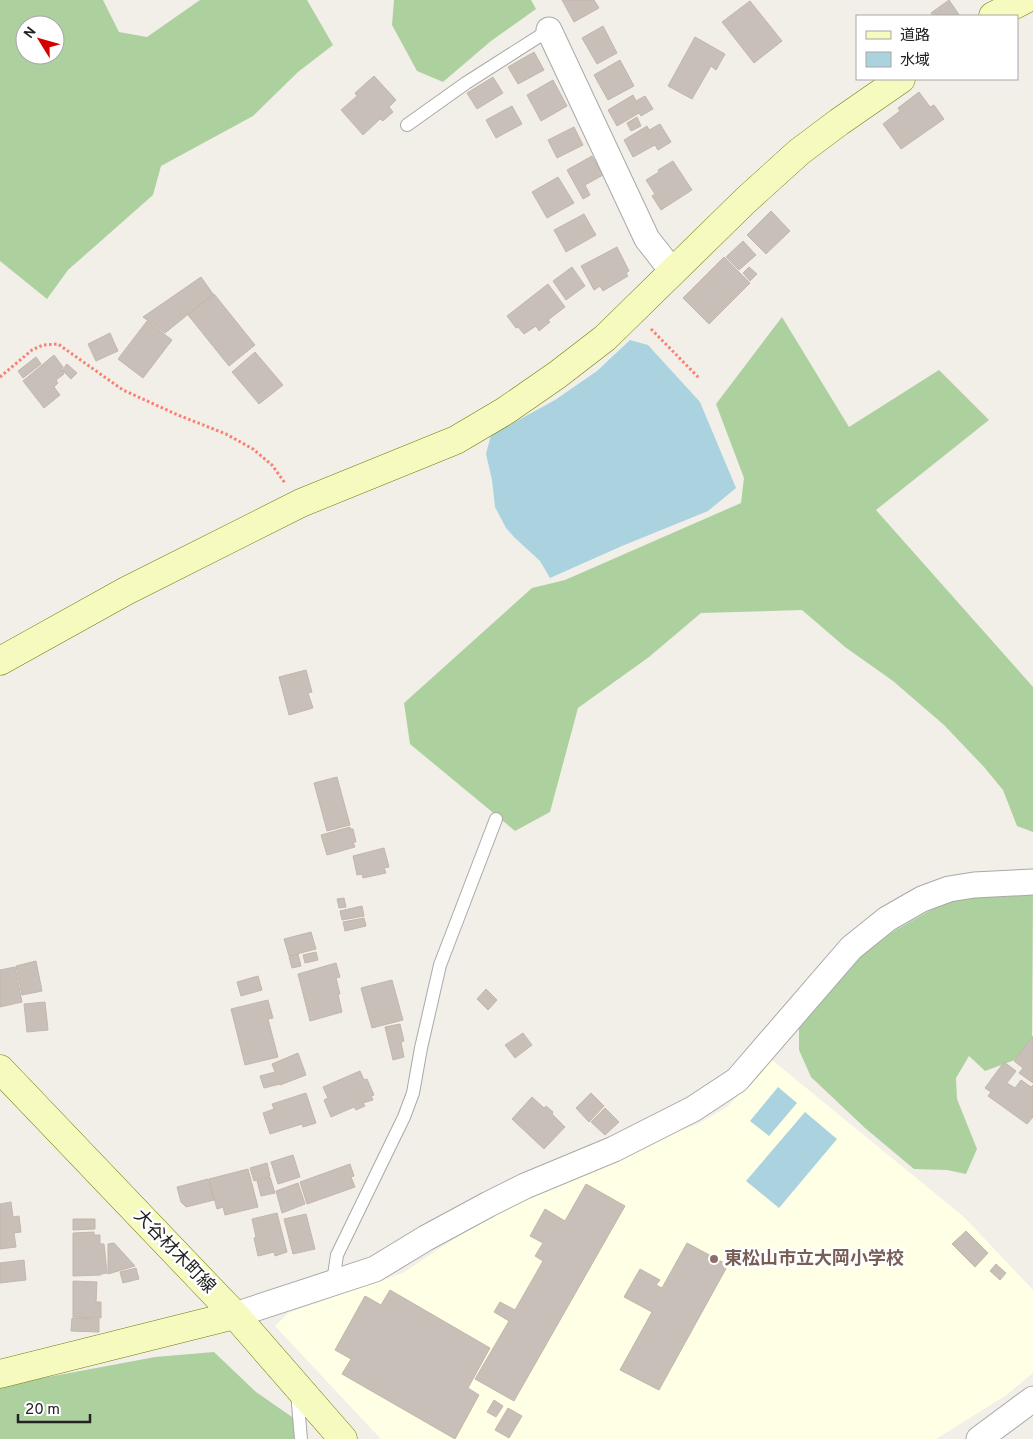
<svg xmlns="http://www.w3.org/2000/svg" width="1033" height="1439" viewBox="0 0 1033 1439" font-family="Overpass,'Noto Sans JP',sans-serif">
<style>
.education{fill:#ffffe5}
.forest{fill:#add19e;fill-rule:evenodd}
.water{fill:#aad3df}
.building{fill:#c7bfb8;stroke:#c4b6ab}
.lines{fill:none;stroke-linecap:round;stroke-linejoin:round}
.lane-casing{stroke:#a9a9a9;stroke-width:14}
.street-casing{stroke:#a9a9a9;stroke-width:27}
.secondary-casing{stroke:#707d05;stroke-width:29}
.path{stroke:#fa8072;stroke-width:3;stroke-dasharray:2.5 2.5;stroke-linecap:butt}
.lane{stroke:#fff;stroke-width:12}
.street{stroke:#fff;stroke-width:25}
.secondary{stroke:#f7fabf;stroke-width:28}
.education-dot{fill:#8d6e63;stroke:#fff;stroke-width:2}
.labels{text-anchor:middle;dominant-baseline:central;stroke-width:5;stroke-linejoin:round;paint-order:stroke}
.street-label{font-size:18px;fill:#222;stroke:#fff}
.education-label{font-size:18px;font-weight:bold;fill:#785e54;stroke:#fff;text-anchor:start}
</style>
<rect width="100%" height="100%" fill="#f2efe9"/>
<polygon class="education" points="772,1060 964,1217 1033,1290 1033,1373 1005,1396 936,1439 381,1439 275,1326 288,1313 403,1273 446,1244 536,1191 668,1135 698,1124 727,1107"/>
<g class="forest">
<path d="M0,0H103L119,32L147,37L200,0H307L333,45L298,72L253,116L161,166L153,195L68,270L47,299L0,261ZM25,25H55V55H25Z"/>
<polygon points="394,0 531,0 536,9 491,41 443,82 417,71 392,25"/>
<polygon points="782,317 849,427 939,370 989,420 876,510 1033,687 1033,832 1017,826 1003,790 984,767 944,725 893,681 845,647 802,610 701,613 649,657 578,708 550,812 515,831 410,744 404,703 532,588 565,580 741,503 744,478 716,404"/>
<polygon points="1033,890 1032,1043 1023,1057 985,1071 969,1056 956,1078 957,1099 977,1149 966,1174 947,1170 914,1169 865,1128 811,1077 799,1050 799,1027 863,953 894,931 936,907 970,894"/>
<polygon points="214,1352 256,1392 295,1419 298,1439 0,1439 0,1386 155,1357"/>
</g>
<g class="water">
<polygon points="630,340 648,345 700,402 736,488 708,511 622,546 550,578 540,561 514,537 506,528 495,507 492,480 486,454 491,435 555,400 597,371"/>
<polygon points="778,1087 797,1103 769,1136 750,1121"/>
<polygon points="805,1112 837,1139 779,1208 746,1181"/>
</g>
<g class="building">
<polygon points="562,0 594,0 599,8 574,22"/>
<polygon points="949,0 960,16 933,16 931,13"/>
<polygon points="750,1 782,41 754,63 722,22"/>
<polygon points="603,26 617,53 597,64 582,38"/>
<polygon points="695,37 725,54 716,70 711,66 692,99 668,86"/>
<polygon points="534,52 544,70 518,84 508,67"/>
<polygon points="620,60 634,86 608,100 594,75"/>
<polygon points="374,76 396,100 389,107 393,112 383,121 380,119 363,135 341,110 357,96 355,93"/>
<polygon points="493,77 503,93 477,109 467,93"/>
<polygon points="553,80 567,106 541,121 527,95"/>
<polygon points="919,92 930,107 934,105 944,119 901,149 883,124 900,111 898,108"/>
<polygon points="633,95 636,101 645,96 653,109 641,116 639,113 617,126 608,110"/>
<polygon points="512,106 522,124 496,138 486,120"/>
<polygon points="637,117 641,126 631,131 627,123"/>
<polygon points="660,124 671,142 658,150 655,145 633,157 624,140 647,126 649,130"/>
<polygon points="574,127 583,145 557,158 548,140"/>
<polygon points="592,156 603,175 585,185 590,195 583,199 567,170"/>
<polygon points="673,161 692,190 661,210 652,196 655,194 646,180 659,172 658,170"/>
<polygon points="558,177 574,203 547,218 532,192"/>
<polygon points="771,211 790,231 766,254 747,235"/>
<polygon points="584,214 596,235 566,252 554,230"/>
<polygon points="743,241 756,255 739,270 726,257"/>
<polygon points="617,247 629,271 626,273 628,276 603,291 600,286 594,290 581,266"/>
<polygon points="724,257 750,283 709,324 683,298"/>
<polygon points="572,267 585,286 566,300 553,281"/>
<polygon points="749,267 757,274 750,281 743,273"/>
<polygon points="201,277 213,294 165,333 143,317"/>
<polygon points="548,284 565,307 548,320 550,322 539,331 536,326 524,334 518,327 516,328 507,316"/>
<polygon points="214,294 255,345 229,366 188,315"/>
<polygon points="147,321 172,340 143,378 118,359"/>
<polygon points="110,333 118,351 96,361 88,344"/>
<polygon points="255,352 283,385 259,404 232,372"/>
<polygon points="54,355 63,367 61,369 64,374 56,380 58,383 54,387 60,395 44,408 23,381"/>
<polygon points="36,357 41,364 23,378 18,371"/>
<polygon points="67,364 77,373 71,379 62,370"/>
<polygon points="306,670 312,692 308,693 313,708 289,715 279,677"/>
<polygon points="337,777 350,825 327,831 314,783"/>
<polygon points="350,827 350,829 353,829 356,842 353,842 355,847 327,855 321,835"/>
<polygon points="384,848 389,867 384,868 386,873 363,878 362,874 357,875 353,856"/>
<polygon points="344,898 346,907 339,908 337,899"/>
<polygon points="362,906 364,916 342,920 340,911"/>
<polygon points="364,918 366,926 345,931 343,922"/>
<polygon points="311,932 316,949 289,956 284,939"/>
<polygon points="316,952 318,960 305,963 303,955"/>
<polygon points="298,954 301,966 292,968 289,957"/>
<polygon points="36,961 42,991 22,995 16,966"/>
<polygon points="336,963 340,977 336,978 340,994 338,994 342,1012 310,1021 298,974"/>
<polygon points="15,967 22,1002 0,1007 0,970"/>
<polygon points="258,976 262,990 241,996 237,982"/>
<polygon points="392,980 403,1020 372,1028 361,988"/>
<polygon points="486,989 497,1000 488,1010 477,999"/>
<polygon points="268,1000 273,1018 268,1019 278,1057 245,1065 231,1009"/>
<polygon points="45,1002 48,1030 27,1032 24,1004"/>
<polygon points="400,1024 404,1041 401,1042 404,1057 393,1060 385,1027"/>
<polygon points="523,1033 532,1045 515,1058 505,1045"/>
<polygon points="1033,1036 1033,1083 1019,1073 1023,1068 1014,1061"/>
<polygon points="298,1053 306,1075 280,1085 280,1084 264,1088 260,1076 275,1072 272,1064"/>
<polygon points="1004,1062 1016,1071 1007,1083 1015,1088 1021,1080 1031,1087 1033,1085 1033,1117 1027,1124 988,1096 991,1092 985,1088"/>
<polygon points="360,1071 364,1080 367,1079 374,1095 371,1096 373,1100 363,1103 365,1106 356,1110 354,1107 331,1117 324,1100 328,1098 323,1087"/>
<polygon points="306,1093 316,1123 303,1127 302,1124 270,1134 263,1113 274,1109 272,1104"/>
<polygon points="591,1093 604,1106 589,1122 576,1108"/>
<polygon points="532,1097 544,1108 546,1106 553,1112 552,1114 565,1127 544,1149 512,1119"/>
<polygon points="605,1108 619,1122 605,1135 591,1122"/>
<polygon points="293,1155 300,1177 278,1184 271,1162"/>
<polygon points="267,1163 270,1176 254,1181 250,1168"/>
<polygon points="350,1164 354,1176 351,1177 355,1187 307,1204 300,1182"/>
<polygon points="248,1169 258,1207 225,1215 223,1207 217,1209 209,1179"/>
<polygon points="270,1177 275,1193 261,1196 257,1181"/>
<polygon points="208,1179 214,1200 186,1207 181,1202 177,1187"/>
<polygon points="298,1183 305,1204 282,1213 276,1191"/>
<polygon points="586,1184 625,1206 514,1401 475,1379 509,1321 494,1312 500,1302 515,1310 543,1261 535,1256 543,1243 530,1236 545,1209 565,1221"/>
<polygon points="11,1202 13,1217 19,1216 21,1232 14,1233 16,1247 0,1249 0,1204"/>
<polygon points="277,1213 287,1252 275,1256 274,1252 258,1256 254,1238 256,1237 252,1219"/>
<polygon points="306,1214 315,1249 293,1254 284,1219"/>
<polygon points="73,1219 95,1219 95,1229 73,1230"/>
<polygon points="966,1231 988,1253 975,1267 952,1244"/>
<polygon points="94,1232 94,1235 100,1235 100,1244 104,1244 107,1273 101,1274 101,1275 73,1276 73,1233"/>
<polygon points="114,1243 135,1266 108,1274 108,1244"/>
<polygon points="687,1243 728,1265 659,1390 620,1370 652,1312 624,1297 640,1269 660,1280 656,1285 662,1288"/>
<polygon points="24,1260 26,1280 0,1283 0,1263"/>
<polygon points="996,1264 1006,1273 1000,1280 990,1271"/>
<polygon points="136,1268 139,1279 123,1283 120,1272"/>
<polygon points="73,1281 97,1282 96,1302 101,1302 101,1318 73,1317"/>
<polygon points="390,1290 490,1348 468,1388 479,1395 455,1439 342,1374 351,1359 335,1350 365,1296 381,1305"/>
<polygon points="72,1318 99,1319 99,1332 71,1331"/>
<polygon points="494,1400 503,1406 496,1417 487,1412"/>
<polygon points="508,1408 522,1416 509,1438 495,1430"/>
</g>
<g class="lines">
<defs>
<g id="lane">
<polyline points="407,125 466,83 549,30"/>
<polyline points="333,1282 337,1255 404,1117 413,1093 421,1048 440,965 496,819"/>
<polyline points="297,1392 301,1439"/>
</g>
<g id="street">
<polyline points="549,30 647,239 673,272"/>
<polyline points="235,1315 375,1269 426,1238 489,1204 525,1186 614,1149 693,1109 737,1080 851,948 887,919 922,899 949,889 974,885 1033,882"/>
<polyline points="979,1439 1033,1399"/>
</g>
<g id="secondary">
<polyline points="993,16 1024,0"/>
<polyline points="0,661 126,591 301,503 456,440 505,411 557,375 605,338 746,200 799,152 839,122 901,79"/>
<polyline points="0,1069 235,1315 343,1439"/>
<polyline points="0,1374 235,1315"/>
</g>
</defs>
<use href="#lane" class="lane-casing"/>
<use href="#street" class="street-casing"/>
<use href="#secondary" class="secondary-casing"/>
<g class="path">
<polyline points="651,329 699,378"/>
<polyline points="0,377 32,350 43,345 58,344 123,390 178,415 226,434 253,449 272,465 285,483"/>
</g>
<use href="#lane" class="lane"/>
<use href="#street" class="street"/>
<use href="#secondary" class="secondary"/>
</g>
<circle class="education-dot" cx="714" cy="1259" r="5"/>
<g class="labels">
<g class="street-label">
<text transform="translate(174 1252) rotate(46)">大谷材木町線</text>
</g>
<g class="education-label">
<text x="724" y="1259">東松山市立大岡小学校</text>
</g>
</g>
<rect x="856" y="15" width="162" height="65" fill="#ffffff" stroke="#a7a7a7"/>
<rect x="866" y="31" width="25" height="8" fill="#f7fabf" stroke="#a7a7a7"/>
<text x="900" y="40" font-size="15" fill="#222222">道路</text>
<rect x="866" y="52" width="25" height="15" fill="#aad3df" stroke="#a7a7a7"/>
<text x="900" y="65" font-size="15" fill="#222222">水域</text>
<g transform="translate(40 40) rotate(307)"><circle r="24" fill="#ffffff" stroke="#a7a7a7"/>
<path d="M0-4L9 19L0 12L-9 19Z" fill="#d40000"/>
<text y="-8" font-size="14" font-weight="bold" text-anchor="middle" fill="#222222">N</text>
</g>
<path d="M18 1414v8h72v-8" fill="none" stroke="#222222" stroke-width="2.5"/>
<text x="25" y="1414" font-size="15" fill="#222222" stroke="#ffffff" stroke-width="4" paint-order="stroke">20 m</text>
</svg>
